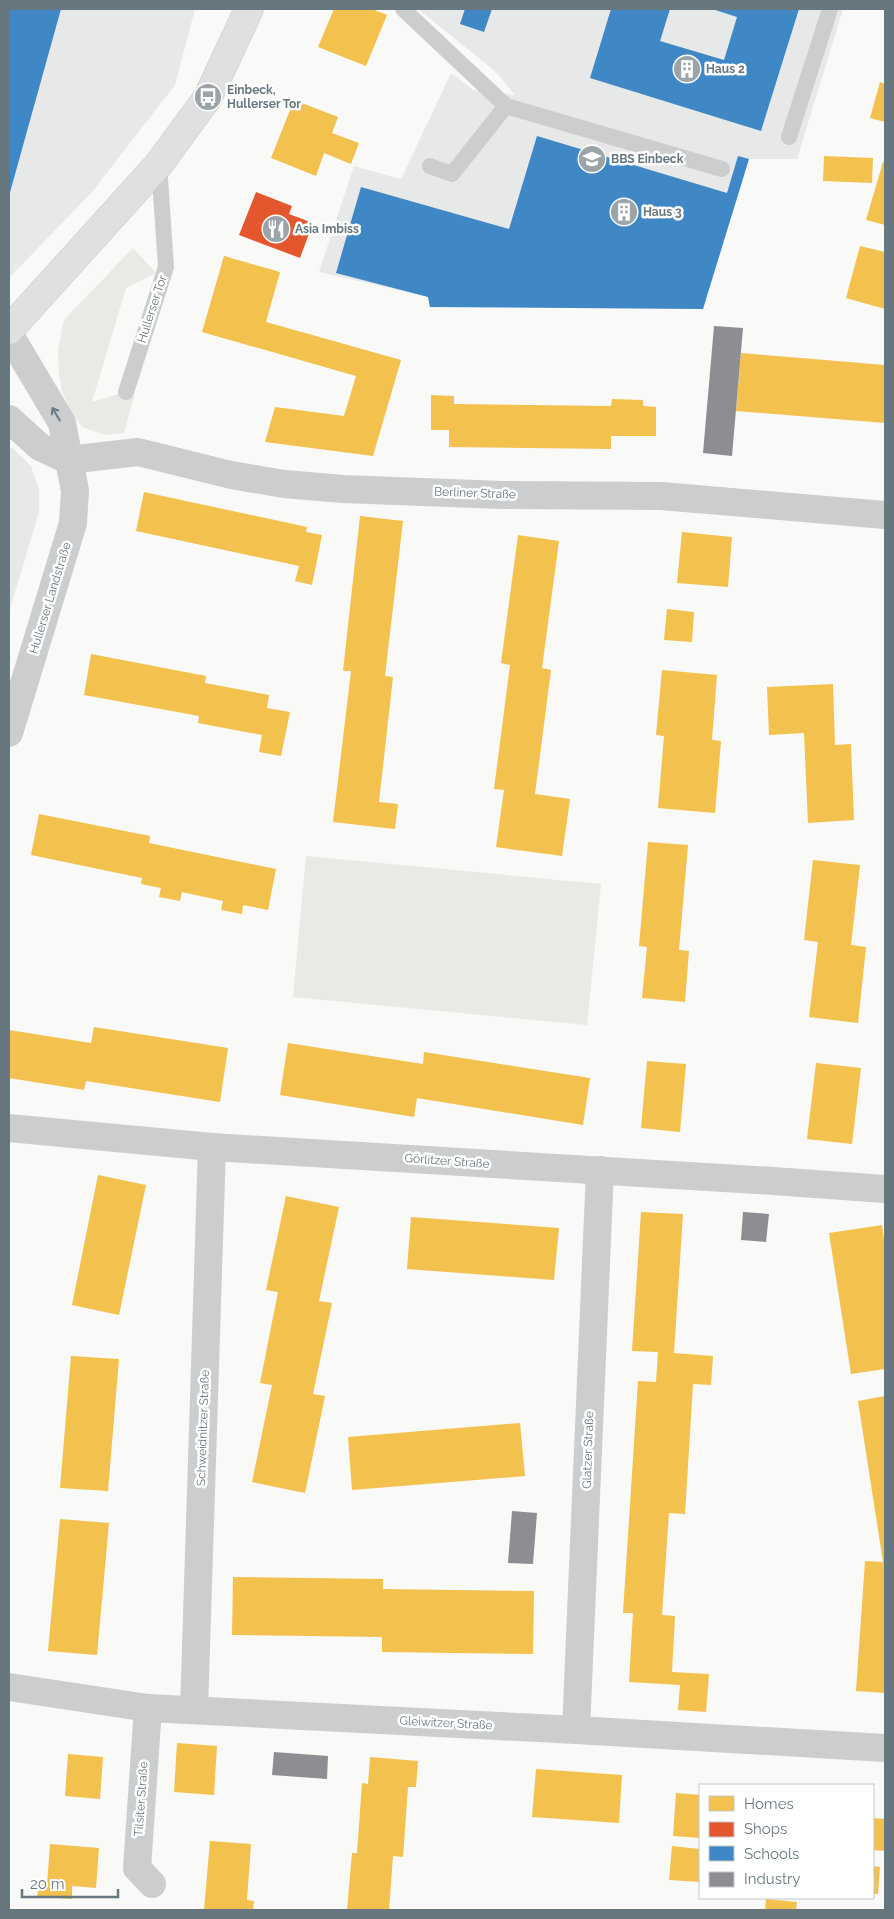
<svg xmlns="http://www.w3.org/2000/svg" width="894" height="1919" viewBox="0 0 894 1919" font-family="Raleway,sans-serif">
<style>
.built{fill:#e7e9e8}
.green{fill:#e8eae6}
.homes{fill:#f2c14e}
.shops{fill:#e4572e}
.schools{fill:#3f88c5}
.industry{fill:#8d8d92}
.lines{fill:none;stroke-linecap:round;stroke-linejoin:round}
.secondary-casing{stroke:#d5d6d6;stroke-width:30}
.service{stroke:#cbcdce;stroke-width:16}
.minor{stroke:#cbcdce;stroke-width:28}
.secondary{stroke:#e0e0e1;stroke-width:28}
.oneway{stroke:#6c7b83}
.labels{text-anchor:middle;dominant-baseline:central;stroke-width:5;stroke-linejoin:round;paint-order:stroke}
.poi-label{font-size:12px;font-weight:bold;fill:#67777f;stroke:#fff;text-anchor:start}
.street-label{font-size:12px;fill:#67777f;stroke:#fff}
</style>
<rect width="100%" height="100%" fill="#f9f9f8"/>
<g class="built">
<polygon points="9,9 195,9 175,85 92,192 9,278"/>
<polygon points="418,9 843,9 797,159 749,159 703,309 430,307 428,297 319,272 354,166 401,179 451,73 473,90 515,95 496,72"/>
<polygon points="9,447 14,449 31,466 39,490 39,512 9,612"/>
</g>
<g class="green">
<polygon points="133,248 156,273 126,288 92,402 126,392 134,396 124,433 105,435 82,427 71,412 62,391 59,375 58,350 64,320"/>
<polygon points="306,856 601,884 587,1025 293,997"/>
</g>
<g class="homes">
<polygon points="334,9 372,9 387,15 366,66 318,47"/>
<polygon points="880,82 885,84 885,122 870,118"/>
<polygon points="294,100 338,117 332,133 359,143 351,164 324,153 316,176 271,158"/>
<polygon points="824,156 873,158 872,183 823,181"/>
<polygon points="883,162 885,162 885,225 866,220"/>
<polygon points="860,246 885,252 885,309 846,298"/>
<polygon points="224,256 280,272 266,322 401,360 373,456 265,442 275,407 344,416 356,376 202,332"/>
<polygon points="741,353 885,365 885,423 736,411"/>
<polygon points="431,395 454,396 454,404 611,406 612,399 643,400 643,406 656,407 656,436 611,436 611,449 449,447 449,430 431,430"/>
<polygon points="144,492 307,527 306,532 322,535 312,585 295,581 299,566 136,531"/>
<polygon points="360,516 403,521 385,676 393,677 379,802 398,804 395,829 333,822 351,671 343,671"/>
<polygon points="682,532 732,537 728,587 677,583"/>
<polygon points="518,535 559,541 542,668 551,670 535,794 570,799 562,856 496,847 504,790 494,789 510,665 501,663"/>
<polygon points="667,609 694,612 692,642 664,640"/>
<polygon points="91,654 206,676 205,683 269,695 267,708 290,712 281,756 259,752 262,735 198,723 199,716 84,695"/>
<polygon points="662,670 717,675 712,740 721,741 715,813 658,808 664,736 656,735"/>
<polygon points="833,684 835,745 851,744 854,820 808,823 804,733 769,735 767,687"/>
<polygon points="39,814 150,836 149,843 276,869 268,910 243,905 242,914 221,910 223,901 182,892 180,901 159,897 161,888 141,884 142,878 31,855"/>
<polygon points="648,842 688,845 679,950 689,951 685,1002 642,998 647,947 639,946"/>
<polygon points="813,860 860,865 851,945 866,947 858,1023 809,1017 818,942 804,940"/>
<polygon points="94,1027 228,1048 220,1102 86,1081 84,1090 9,1078 9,1030 91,1043"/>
<polygon points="288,1043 423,1064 424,1052 590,1078 583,1125 417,1098 414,1117 280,1095"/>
<polygon points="647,1061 686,1064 680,1132 641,1128"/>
<polygon points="816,1063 861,1068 852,1144 807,1139"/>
<polygon points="98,1175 146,1185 119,1315 72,1305"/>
<polygon points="286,1196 339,1207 319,1301 332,1303 313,1394 325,1396 305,1493 252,1482 272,1385 260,1383 278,1292 266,1290"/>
<polygon points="641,1212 683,1214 674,1353 713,1356 711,1385 693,1384 685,1514 669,1513 662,1615 675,1616 672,1672 709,1674 706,1712 678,1710 680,1685 629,1682 633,1613 623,1613 638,1381 656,1382 658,1352 632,1351"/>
<polygon points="411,1217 559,1228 554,1280 407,1269"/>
<polygon points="882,1225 885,1247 885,1369 851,1374 829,1233"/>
<polygon points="71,1356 119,1359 108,1491 60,1488"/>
<polygon points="885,1396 885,1693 856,1691 865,1561 883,1562 858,1401"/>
<polygon points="520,1423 525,1476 352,1490 348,1437"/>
<polygon points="60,1519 109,1523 97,1655 48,1651"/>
<polygon points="233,1577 383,1579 383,1589 534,1591 533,1654 382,1652 382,1637 232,1635"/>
<polygon points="177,1743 217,1746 214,1795 174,1792"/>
<polygon points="68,1754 103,1757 100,1799 65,1796"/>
<polygon points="370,1757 418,1761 416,1787 408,1787 403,1857 393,1856 389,1910 347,1910 352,1853 357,1853 362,1783 368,1784"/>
<polygon points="536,1769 622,1775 619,1823 532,1817"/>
<polygon points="676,1793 700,1795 700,1838 673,1836"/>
<polygon points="873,1818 885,1819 885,1851 873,1850"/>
<polygon points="210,1841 251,1844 247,1900 254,1901 253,1910 204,1910"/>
<polygon points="50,1844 99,1848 96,1888 72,1886 72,1899 37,1897 39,1884 47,1885"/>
<polygon points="672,1846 700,1849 700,1882 669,1880"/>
<polygon points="873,1866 880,1867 878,1894 873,1894"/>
<polygon points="766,1899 797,1902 796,1910 765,1910"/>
</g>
<polygon class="shops" points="256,192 292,206 289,214 313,223 300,258 239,235"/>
<g class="schools">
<polygon points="9,9 61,9 9,196"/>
<polygon points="465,9 492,9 484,32 460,24"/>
<polygon points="611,9 670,9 660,41 724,60 737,17 712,9 799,9 761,131 590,78"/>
<polygon points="537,136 727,193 738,156 749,159 703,309 430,307 428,297 336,273 361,187 509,229"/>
</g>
<g class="industry">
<polygon points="714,326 743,328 732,456 703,453"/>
<polygon points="743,1212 769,1214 766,1242 741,1240"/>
<polygon points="512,1511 537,1513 533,1564 508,1563"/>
<polygon points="274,1752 328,1756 327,1779 272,1775"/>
</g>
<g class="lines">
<defs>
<polyline id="secondary" points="9,330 159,164 208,97 249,9"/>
</defs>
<use href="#secondary" class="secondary-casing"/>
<g class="service">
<polyline points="403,9 506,106 722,169"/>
<polyline points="789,137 830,9"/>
<polyline points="430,166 452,174 506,106"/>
<polyline points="126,392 166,267 159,164"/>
</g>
<g class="minor">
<polyline points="9,334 62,423 75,491 73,523 9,733"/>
<polyline points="9,419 40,447 68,460"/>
<polyline points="68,460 138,452 231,475 284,484 343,489 502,495 661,496 885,515"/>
<polyline points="9,1128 212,1147 773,1181 885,1189"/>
<polyline points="9,1687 148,1708 576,1730 885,1748"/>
<polyline points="148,1708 137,1868 152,1884"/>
<polyline points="194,1710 212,1147"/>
<polyline points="576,1730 600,1170"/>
</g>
<use href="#secondary" class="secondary"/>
</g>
<defs><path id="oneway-shaft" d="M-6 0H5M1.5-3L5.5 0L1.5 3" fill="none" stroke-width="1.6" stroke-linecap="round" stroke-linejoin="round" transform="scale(1.25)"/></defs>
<use class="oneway" href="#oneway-shaft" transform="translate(56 414) rotate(-121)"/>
<defs>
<symbol id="building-disc" viewBox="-11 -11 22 22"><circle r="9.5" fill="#9aa4a9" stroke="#fff"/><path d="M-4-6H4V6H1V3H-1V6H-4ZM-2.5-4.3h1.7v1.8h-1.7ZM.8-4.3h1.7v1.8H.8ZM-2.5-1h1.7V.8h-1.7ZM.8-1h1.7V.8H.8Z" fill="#fff"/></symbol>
<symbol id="bus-disc" viewBox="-11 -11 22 22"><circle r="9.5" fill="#9aa4a9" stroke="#fff"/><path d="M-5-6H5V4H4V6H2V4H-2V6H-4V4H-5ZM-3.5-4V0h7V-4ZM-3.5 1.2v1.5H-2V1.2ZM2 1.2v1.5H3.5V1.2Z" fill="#fff"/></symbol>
<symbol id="school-disc" viewBox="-11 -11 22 22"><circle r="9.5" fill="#9aa4a9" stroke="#fff"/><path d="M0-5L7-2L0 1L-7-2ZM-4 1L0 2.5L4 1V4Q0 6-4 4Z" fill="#fff"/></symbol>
<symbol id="restaurant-disc" viewBox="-11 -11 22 22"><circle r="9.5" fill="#9aa4a9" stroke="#fff"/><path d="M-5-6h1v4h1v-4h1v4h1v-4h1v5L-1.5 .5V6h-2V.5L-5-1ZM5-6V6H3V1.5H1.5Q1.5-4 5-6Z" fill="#fff"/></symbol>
</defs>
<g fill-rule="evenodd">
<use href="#building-disc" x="671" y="53" width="32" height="32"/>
<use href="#bus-disc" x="192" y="81" width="32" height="32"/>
<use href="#school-disc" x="576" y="143" width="32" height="32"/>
<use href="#building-disc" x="608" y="196" width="32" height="32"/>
<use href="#restaurant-disc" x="260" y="213" width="32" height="32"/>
</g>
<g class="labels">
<g class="poi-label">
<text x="706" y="69">Haus 2</text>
<text x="227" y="90">Einbeck,<tspan x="227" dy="14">Hullerser Tor</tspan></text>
<text x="611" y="159">BBS Einbeck</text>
<text x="643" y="212">Haus 3</text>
<text x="295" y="229">Asia Imbiss</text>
</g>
<g class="street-label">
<text transform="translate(152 309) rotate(-72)">Hullerser Tor</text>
<text transform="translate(475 493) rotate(2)">Berliner Straße</text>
<text transform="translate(50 598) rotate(-73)">Hullerser Landstraße</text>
<text transform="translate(447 1161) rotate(4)">Görlitzer Straße</text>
<text transform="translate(203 1428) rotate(-88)">Schweidnitzer Straße</text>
<text transform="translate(588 1450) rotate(-88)">Glatzer Straße</text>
<text transform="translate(446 1723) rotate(3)">Gleiwitzer Straße</text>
<text transform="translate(141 1799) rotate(-86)">Tilsiter Straße</text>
</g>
</g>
<rect width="894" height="1919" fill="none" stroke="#67777f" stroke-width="20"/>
<rect x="699" y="1784" width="175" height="115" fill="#ffffff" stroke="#c2c9cc"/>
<rect x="709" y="1796" width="25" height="15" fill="#f2c14e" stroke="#c2c9cc"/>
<text x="744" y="1809" font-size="15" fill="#67777f">Homes</text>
<rect x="709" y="1822" width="25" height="15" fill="#e4572e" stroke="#c2c9cc"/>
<text x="744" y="1834" font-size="15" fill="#67777f">Shops</text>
<rect x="709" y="1846" width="25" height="15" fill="#3f88c5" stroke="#c2c9cc"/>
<text x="744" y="1859" font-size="15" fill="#67777f">Schools</text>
<rect x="709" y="1872" width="25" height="15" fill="#8d8d92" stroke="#c2c9cc"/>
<text x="744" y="1884" font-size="15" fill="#67777f">Industry</text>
<path d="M22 1889v8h96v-8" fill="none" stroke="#67777f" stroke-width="2.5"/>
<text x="30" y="1889" font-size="15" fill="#67777f" stroke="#ffffff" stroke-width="4" paint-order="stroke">20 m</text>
</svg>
